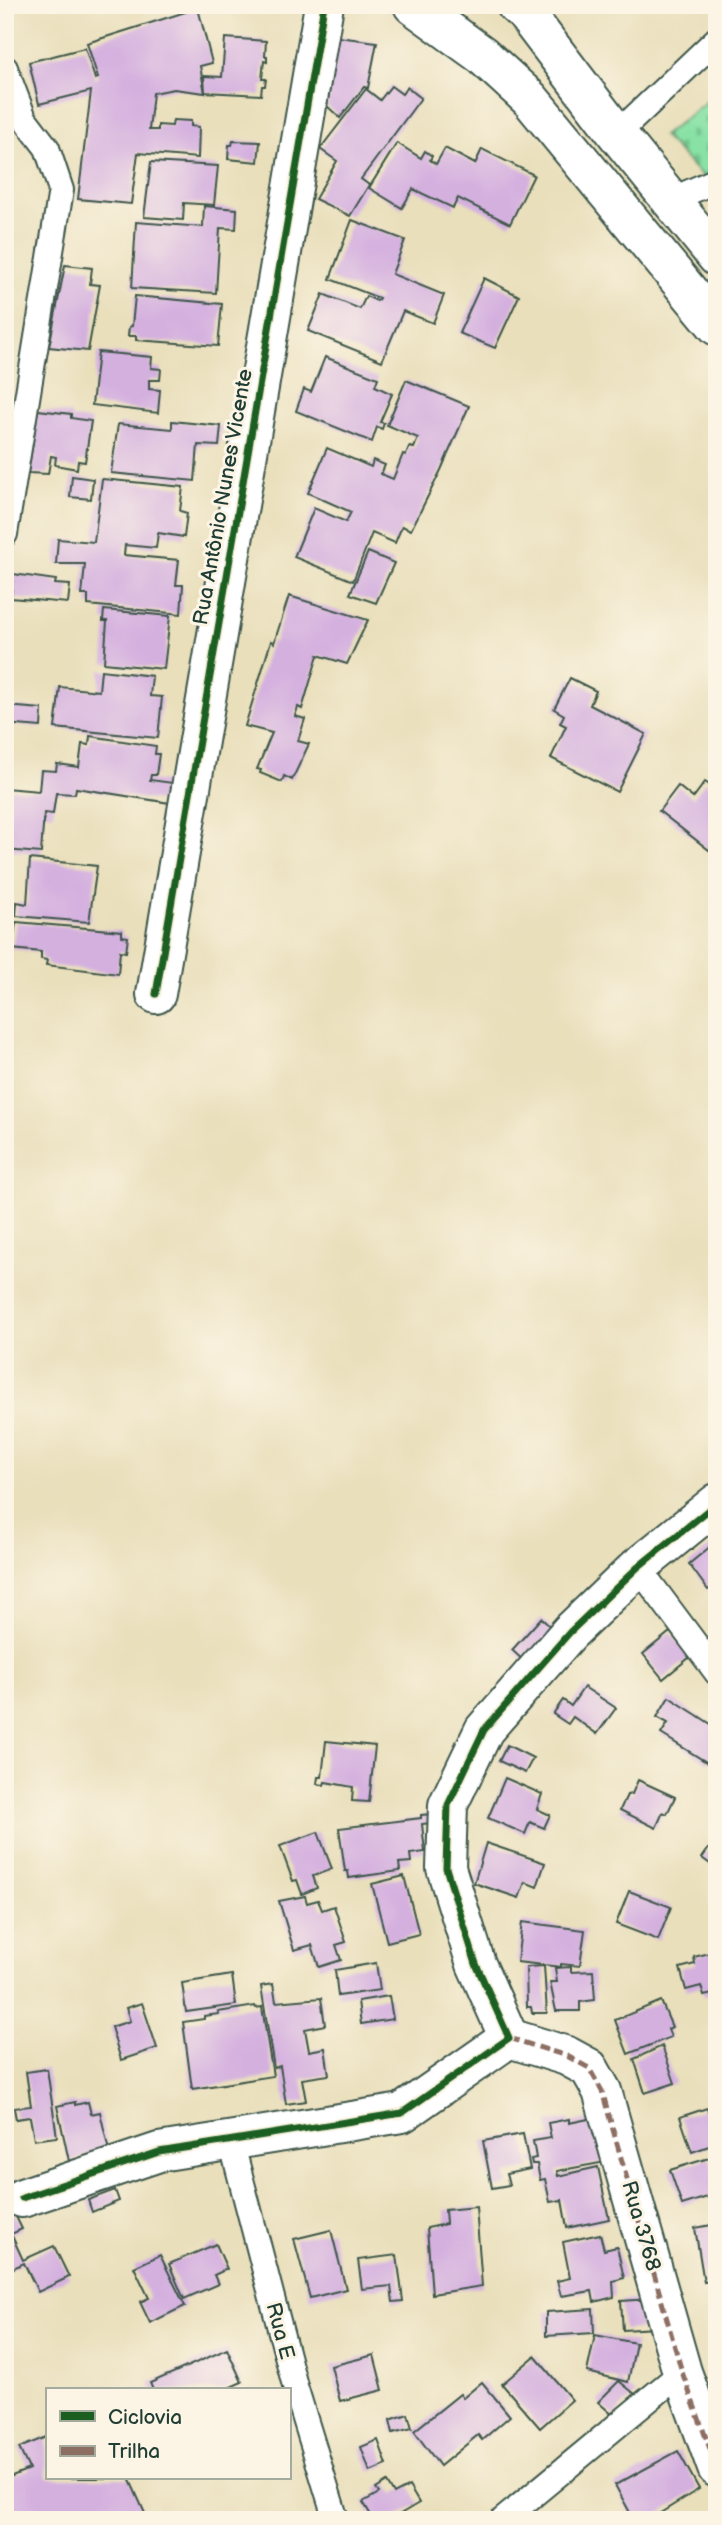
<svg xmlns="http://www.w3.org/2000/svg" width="722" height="2525" viewBox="0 0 722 2525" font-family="'Balsamiq Sans',sans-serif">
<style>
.cemetery{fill:url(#cemetery-stones);stroke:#548f6c;stroke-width:2}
.building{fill:#d4b0df}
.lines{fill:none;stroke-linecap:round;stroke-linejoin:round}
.lane-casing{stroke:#3d5548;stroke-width:28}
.street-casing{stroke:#3d5548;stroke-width:42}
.secondary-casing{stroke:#3d5548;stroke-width:42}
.lane{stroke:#fff;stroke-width:24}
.street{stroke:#fff;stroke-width:38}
.secondary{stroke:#fff;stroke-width:38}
.quiet{stroke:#8d6e63;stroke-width:5;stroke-dasharray:10 5;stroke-linecap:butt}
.cycleway-casing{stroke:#fcf5e5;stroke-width:11}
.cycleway{stroke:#1b5e20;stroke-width:7}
.labels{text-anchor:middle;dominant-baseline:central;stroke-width:6;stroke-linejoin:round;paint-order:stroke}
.street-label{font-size:21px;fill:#1f3d34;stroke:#fcf5e5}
</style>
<defs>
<pattern id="cemetery-stones" width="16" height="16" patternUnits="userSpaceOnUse" patternTransform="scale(1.75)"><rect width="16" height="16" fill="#88e1a5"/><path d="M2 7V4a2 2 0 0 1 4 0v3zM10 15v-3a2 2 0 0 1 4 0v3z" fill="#75c28f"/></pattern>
</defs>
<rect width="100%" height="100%" fill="#fcf5e5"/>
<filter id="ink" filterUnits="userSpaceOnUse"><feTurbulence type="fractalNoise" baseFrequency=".0143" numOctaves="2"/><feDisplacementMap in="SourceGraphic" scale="14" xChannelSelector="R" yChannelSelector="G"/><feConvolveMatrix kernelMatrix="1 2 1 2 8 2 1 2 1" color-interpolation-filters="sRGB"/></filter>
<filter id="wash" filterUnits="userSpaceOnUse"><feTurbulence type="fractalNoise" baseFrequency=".00686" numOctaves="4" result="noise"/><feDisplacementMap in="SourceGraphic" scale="28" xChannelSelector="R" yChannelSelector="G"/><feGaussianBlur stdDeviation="1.57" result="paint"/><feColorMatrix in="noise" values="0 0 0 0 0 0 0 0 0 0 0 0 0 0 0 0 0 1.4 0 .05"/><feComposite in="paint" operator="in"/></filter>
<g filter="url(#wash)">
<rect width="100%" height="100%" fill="#e9dfbb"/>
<polygon class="cemetery" points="717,93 717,191 663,136"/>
<g id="blocks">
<g class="building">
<polygon points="198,8 212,63 200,66 205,93 174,89 153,93 149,130 158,130 158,125 172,126 173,120 191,121 191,126 199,127 198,158 138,153 131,204 78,199 91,91 39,104 29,62 85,48 95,79 98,78 87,43"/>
<polygon points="338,37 377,42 368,88 364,87 340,118 327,106"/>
<polygon points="225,38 266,41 265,56 267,56 267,62 264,61 262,79 266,79 265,86 262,86 261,95 205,92 204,76 222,77"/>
<polygon points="391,86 402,94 407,87 421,98 361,179 369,185 350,216 315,199 337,161 320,149 366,89 380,100"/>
<polygon points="233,141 260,142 258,162 228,159 229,145 232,145"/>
<polygon points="397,143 421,158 425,151 432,156 430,160 436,164 445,148 475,164 482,149 534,175 510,224 458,198 453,208 413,189 402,208 369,188"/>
<polygon points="151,162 218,166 214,205 184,203 183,220 144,217"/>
<polygon points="204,206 237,209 236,229 220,228 216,293 132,288 136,222 203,227"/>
<polygon points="352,220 405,240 392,274 444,295 433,323 403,311 382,361 308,331 323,294 360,309 366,296 377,301 379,298 330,279"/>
<polygon points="65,265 92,268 90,284 100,285 88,351 49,347"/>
<polygon points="484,278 519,296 495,348 459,333"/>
<polygon points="135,296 222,304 218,346 136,340 136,336 128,336 129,327 132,326"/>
<polygon points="98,352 152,357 151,368 161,369 160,380 149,380 149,389 160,390 158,413 92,405"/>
<polygon points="325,357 378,378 375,386 392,394 380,422 384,423 382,429 377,427 372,442 296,411 304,389 311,392"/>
<polygon points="406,380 469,406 441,470 411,530 402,526 395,543 372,533 353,581 294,557 314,508 346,522 351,512 308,493 327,448 371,467 373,460 385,465 381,474 393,479 403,454 406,455 409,447 414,448 418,438 387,425"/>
<polygon points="38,410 71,414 71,418 91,421 85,462 78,461 77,469 55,465 56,457 51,456 48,474 28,473"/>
<polygon points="172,421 221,426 219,446 198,445 195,481 111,473 118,424 172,429"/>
<polygon points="72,476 93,479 91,499 70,497"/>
<polygon points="102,479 183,487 180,511 187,513 184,537 158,533 156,548 125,545 124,555 179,560 176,585 183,585 181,614 88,605 88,595 82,595 85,564 56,564 58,539 94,542"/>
<polygon points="368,552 394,563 376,603 350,594"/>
<polygon points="13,574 56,580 55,584 70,585 68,603 11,598"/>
<polygon points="289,596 368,620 347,664 318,655 302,709 298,707 295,716 305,719 298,741 309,744 292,780 284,776 282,782 260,773 261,770 257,769 272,733 245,726 271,641 274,643"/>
<polygon points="104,610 170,616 164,669 104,663 107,621 103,621"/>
<polygon points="101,670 152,676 150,696 162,697 158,738 55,728 60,687 99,691"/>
<polygon points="570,678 596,691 590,705 646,734 617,792 551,758 566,726 560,723 564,715 554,709"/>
<polygon points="5,706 42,709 41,727 5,724"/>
<polygon points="90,736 156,746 155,754 159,754 156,775 151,775 150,780 173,783 170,803 76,788 75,794 56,793 53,814 44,813 41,853 5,850 5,788 39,791 41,770 56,771 57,764 79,767 82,744 89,745"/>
<polygon points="705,782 717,790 717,840 709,850 659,811 678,786 693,798"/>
<polygon points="30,859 97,866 89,922 16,916 17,902 27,904"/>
<polygon points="16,922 122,931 122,936 128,937 126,952 120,951 118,974 46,965 47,960 41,959 41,952 12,949"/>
<polygon points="717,1541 717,1584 708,1590 689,1564"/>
<polygon points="541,1618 556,1632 527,1664 512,1650"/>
<polygon points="670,1632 690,1657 663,1679 643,1654"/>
<polygon points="584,1687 616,1708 597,1734 573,1717 568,1724 553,1714 563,1700 571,1706"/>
<polygon points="669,1697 717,1728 717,1748 708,1763 661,1734 668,1723 657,1717"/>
<polygon points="326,1741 375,1746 369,1802 352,1801 353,1787 325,1782 324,1785 317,1784 318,1777 322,1777"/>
<polygon points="507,1745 533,1758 525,1773 499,1761"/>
<polygon points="505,1778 542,1794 537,1809 550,1815 544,1828 530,1822 525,1834 488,1818"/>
<polygon points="638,1780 675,1797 667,1814 663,1812 656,1828 620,1810 627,1795 632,1794"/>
<polygon points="434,1814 430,1823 422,1824 425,1852 410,1854 411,1862 399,1863 400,1871 349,1878 348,1871 345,1871 339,1828 421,1818 421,1815"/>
<polygon points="318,1832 332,1869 313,1876 317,1888 302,1894 297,1880 293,1881 280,1846"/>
<polygon points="717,1837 717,1869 702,1858"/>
<polygon points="486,1843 545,1863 537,1887 525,1882 519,1898 474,1883"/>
<polygon points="404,1876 419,1934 387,1942 372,1884"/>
<polygon points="629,1891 671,1907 658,1940 616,1924"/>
<polygon points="305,1896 307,1903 318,1900 322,1910 334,1906 346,1942 336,1945 341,1960 319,1967 312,1945 294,1950 279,1901"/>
<polygon points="522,1922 585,1930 580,1966 561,1964 561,1967 517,1962"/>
<polygon points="717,1951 717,1993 704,1996 701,1986 686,1990 680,1968 695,1964 694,1957"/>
<polygon points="376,1963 380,1990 338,1996 335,1970"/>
<polygon points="544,1966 547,2013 532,2013 531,2007 527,2007 526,1967"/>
<polygon points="571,1967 571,1972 593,1971 595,2000 580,2002 580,2011 556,2011 550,1982 557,1982 555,1968"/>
<polygon points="232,1975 236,2005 186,2012 182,1983"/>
<polygon points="273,1984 276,2002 321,1998 325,2025 305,2029 309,2051 325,2048 329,2075 302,2079 306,2101 286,2104 280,2066 274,2068 261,1986"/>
<polygon points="389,1996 393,2019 361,2024 358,2001"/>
<polygon points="661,2001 672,2027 668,2029 671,2037 628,2054 615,2020"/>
<polygon points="142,2003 157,2048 121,2060 111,2027 130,2021 126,2008"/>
<polygon points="255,2006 256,2008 262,2007 273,2076 192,2089 183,2022 204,2019 204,2016 219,2014 218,2012"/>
<polygon points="662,2046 675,2083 645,2093 634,2059"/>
<polygon points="47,2069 57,2137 34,2140 30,2117 16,2119 14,2108 31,2106 26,2072"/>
<polygon points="75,2102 75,2105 88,2102 91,2114 100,2112 109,2151 69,2161 57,2106"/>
<polygon points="707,2108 708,2111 717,2108 717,2152 715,2153 709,2146 692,2152 680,2117"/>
<polygon points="603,2116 611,2161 557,2171 558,2176 598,2167 609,2219 567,2228 562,2200 550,2202 545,2179 540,2180 537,2164 532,2164 531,2159 536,2158 533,2141 551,2138 548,2123 569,2119 569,2123"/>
<polygon points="523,2134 530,2169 506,2174 509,2185 492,2188 483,2141"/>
<polygon points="709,2158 713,2169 717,2168 717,2194 682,2205 670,2170"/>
<polygon points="115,2190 119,2201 92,2212 88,2200"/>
<polygon points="5,2194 22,2229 5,2237"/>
<polygon points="476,2207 482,2286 432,2294 427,2228 446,2224 445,2210"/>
<polygon points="717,2224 717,2280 704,2282 695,2228"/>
<polygon points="331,2230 346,2289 310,2298 294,2239"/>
<polygon points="600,2234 604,2250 617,2247 624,2278 613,2281 614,2297 594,2302 592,2291 561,2296 557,2281 570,2278 563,2242"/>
<polygon points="12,2236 23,2260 54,2246 69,2277 38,2292 24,2263 5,2272 5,2239"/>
<polygon points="216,2244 227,2269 214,2275 218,2284 184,2299 169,2264"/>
<polygon points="160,2255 185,2306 150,2323 140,2302 149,2298 134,2267"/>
<polygon points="397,2255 403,2301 393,2302 391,2286 362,2289 358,2260"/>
<polygon points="650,2299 656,2328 623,2330 621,2301"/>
<polygon points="593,2309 594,2333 546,2336 546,2312"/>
<polygon points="595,2335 636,2343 628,2382 587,2372"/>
<polygon points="227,2349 242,2382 224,2390 153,2390 150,2383"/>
<polygon points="374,2355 383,2390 340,2401 331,2366"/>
<polygon points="535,2356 572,2400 540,2428 502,2384"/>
<polygon points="619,2381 635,2394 614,2416 598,2402"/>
<polygon points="482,2382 510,2416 482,2440 478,2435 440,2466 414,2431 460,2394 463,2398"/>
<polygon points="408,2414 412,2428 393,2433 390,2420"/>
<polygon points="46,2437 47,2478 129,2478 148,2520 11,2520 5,2506 5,2479 29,2469 19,2448"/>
<polygon points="378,2440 387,2465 370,2472 361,2447"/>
<polygon points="678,2451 699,2489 649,2520 634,2520 615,2485"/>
<polygon points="387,2482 394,2494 409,2486 419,2503 390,2520 374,2520 363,2502 379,2493 376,2489"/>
</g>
</g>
</g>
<g filter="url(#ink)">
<use href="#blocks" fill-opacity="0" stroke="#3d5548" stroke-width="2"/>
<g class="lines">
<defs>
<g id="lane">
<polyline points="5,68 24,118 47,148 61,190 5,534"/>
<polyline points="617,134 717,39"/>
<polyline points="671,200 717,180"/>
<polyline points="638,1567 717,1673"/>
<polyline points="231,2141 295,2386 336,2520"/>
<polyline points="503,2520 682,2372"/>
</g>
<g id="street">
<polyline points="156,994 324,5"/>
<polyline points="509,2038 567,2056 589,2068 602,2091 682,2372 717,2468"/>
<polyline points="22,2198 159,2152 402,2113 509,2038 476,1964 446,1868 448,1805 484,1730 570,1632 638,1567 717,1503"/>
</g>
<g id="secondary">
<polyline points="413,5 482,55 530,99 717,326"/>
<polyline points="516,5 525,13 617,134 717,257"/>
</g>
</defs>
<use href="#lane" class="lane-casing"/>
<use href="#street" class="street-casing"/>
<use href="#secondary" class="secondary-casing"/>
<use href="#lane" class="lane"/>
<use href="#street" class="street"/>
<use href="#secondary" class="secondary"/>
<polyline class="quiet" points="509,2038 567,2056 589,2068 602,2091 682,2372 717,2468"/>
<defs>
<g id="cycleway">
<polyline points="156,994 324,5"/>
<polyline points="22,2198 159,2152 402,2113 509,2038 476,1964 446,1868 448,1805 484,1730 570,1632 638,1567 717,1503"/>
</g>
</defs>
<use href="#cycleway" class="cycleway-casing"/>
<use href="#cycleway" class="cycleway"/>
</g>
</g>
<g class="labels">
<g class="street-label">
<text transform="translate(223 497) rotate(-80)">Rua Antônio Nunes Vicente</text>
<text transform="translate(641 2226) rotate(74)">Rua 3768</text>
<text transform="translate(280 2331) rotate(75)">Rua E</text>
</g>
</g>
<rect width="722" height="2525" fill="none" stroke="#fcf5e5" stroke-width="28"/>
<rect x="46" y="2388" width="245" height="91" fill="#fcf5e5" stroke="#a4ab9e" stroke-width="2"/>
<rect x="60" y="2411" width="35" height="10" fill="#1b5e20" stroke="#a4ab9e" stroke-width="2"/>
<text x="108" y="2424" font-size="21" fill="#1f3d34">Ciclovia</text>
<rect x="60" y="2446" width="35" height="10" fill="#8d6e63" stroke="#a4ab9e" stroke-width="2"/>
<text x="108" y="2458" font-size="21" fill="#1f3d34">Trilha</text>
</svg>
